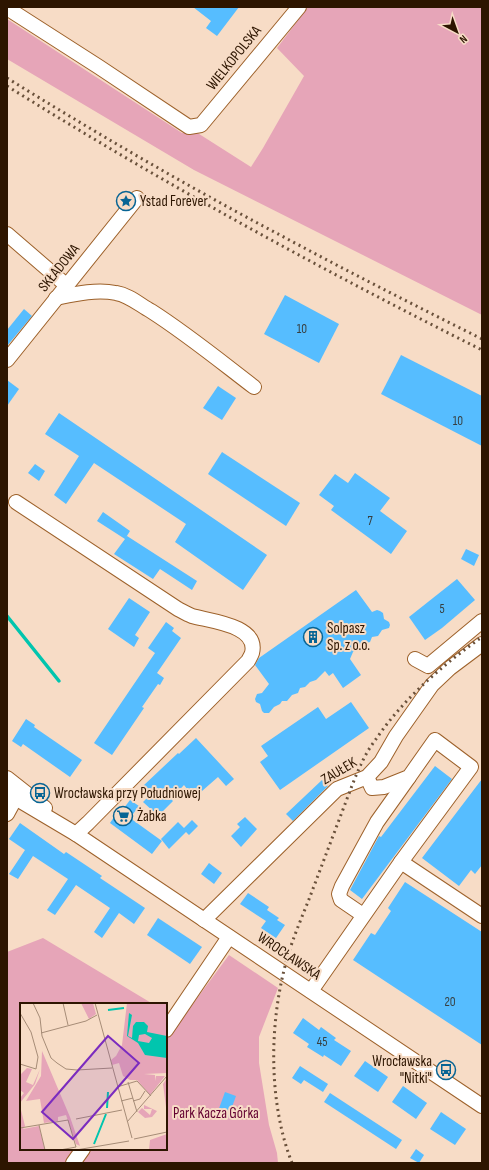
<svg xmlns="http://www.w3.org/2000/svg" width="489" height="1170" viewBox="0 0 489 1170" font-family="'Sofia Sans Condensed',sans-serif">
<style>
.green{fill:#e6a5b8}
.lines{fill:none;stroke-linecap:round;stroke-linejoin:round}
.stream{stroke:#01c5ae;stroke-width:3.5}
.building{fill:#56bdff}
.minor-casing{stroke:#9d612a;stroke-width:16}
.minor{stroke:#fff;stroke-width:14}
.rail{stroke:#6a513b;stroke-width:3;stroke-dasharray:2 4;stroke-linecap:butt}
.labels{text-anchor:middle;dominant-baseline:central;stroke-width:4;stroke-linejoin:round;paint-order:stroke}
.number-label{font-size:13px;fill:#373f40}
.street-label{font-size:15px;fill:#2d1500;stroke:#f7dcc6}
.poi-label{font-size:15px;fill:#2d1500;stroke:#f7dcc6;text-anchor:start}
.park-label{font-size:15px;fill:#630131;stroke:#f7dcc6}
.inset-river{fill:none;stroke:#01c5ae;stroke-width:2}
.inset-road{fill:none;stroke:#a68c77;stroke-width:1}
.view{fill:#7b2cbf;fill-opacity:0.15;stroke:#7b2cbf;stroke-width:2}
.inset-edge{fill:none;stroke:#2d1500;stroke-width:2}
</style>
<rect width="100%" height="100%" fill="#f7dcc6"/>
<g class="green">
<polygon points="308,7 482,7 482,315 194,170 7,59 7,19 182,133 196,132 251,167 263,148 304,76 277,48"/>
<polygon points="43,938 153,1004 21,1004 21,1149 166,1149 166,1011 181,1020 229,955 278,988 259,1037 259,1063 269,1125 277,1153 278,1163 7,1163 7,952"/>
</g>
<g class="lines">
<polyline class="stream" points="7,616 59,681"/>
</g>
<g class="building">
<polygon points="193,7 239,7 217,36 206,28 211,21"/>
<polygon points="285,295 339,324 319,363 264,334"/>
<polygon points="24,309 32,316 7,346 7,330"/>
<polygon points="401,355 482,396 482,446 381,394"/>
<polygon points="7,380 19,389 7,406"/>
<polygon points="218,386 236,398 222,420 203,408"/>
<polygon points="59,413 267,555 243,590 175,542 186,524 94,463 66,504 54,495 79,456 45,434"/>
<polygon points="222,452 300,503 286,526 208,474"/>
<polygon points="35,464 45,471 39,481 28,473"/>
<polygon points="355,473 390,498 380,511 407,531 391,554 331,510 334,506 319,495 335,474 348,483"/>
<polygon points="103,512 130,531 125,539 127,536 197,581 192,590 160,569 153,579 114,554 125,539 97,521"/>
<polygon points="466,549 479,555 474,566 461,559"/>
<polygon points="457,579 475,600 442,628 425,640 409,617"/>
<polygon points="356,590 372,612 377,610 380,611 383,613 384,619 389,622 390,625 389,628 382,630 378,636 372,637 370,642 363,644 359,649 353,652 350,659 361,675 343,688 333,673 329,676 325,671 316,680 310,682 305,687 300,688 298,693 292,695 287,701 282,701 280,704 274,707 269,713 264,713 262,711 260,704 256,702 255,699 257,694 262,693 269,684 255,665 259,658"/>
<polygon points="129,598 150,612 135,635 139,638 134,647 108,629"/>
<polygon points="166,622 174,628 172,631 181,638 157,673 164,678 160,685 158,684 142,707 144,708 112,755 94,743 155,653 148,648"/>
<polygon points="351,702 369,728 280,790 260,762 268,756 261,746 318,707 326,719"/>
<polygon points="26,719 35,725 34,727 82,760 70,777 23,744 21,747 12,741"/>
<polygon points="196,738 234,779 226,786 218,777 194,798 184,785 171,799 173,801 161,813 157,809 154,812 143,802 150,795 143,786 178,753 179,754"/>
<polygon points="435,766 452,779 362,899 350,890 379,836 381,837"/>
<polygon points="482,779 482,865 475,874 471,870 459,886 422,858"/>
<polygon points="322,780 328,786 293,821 286,814"/>
<polygon points="130,800 139,806 130,818 162,841 152,854 110,823 116,814 118,816"/>
<polygon points="245,817 257,829 241,847 231,836 240,827 237,824"/>
<polygon points="192,820 198,826 189,835 186,832 169,849 161,839 178,822 184,828"/>
<polygon points="20,823 64,854 66,852 102,876 100,878 145,908 134,924 119,913 102,938 94,932 110,908 76,885 55,915 47,910 68,879 33,856 18,879 9,874 25,850 9,839"/>
<polygon points="209,863 222,873 214,884 201,874"/>
<polygon points="405,882 482,932 482,1045 353,960 371,933 375,935 391,911 388,908"/>
<polygon points="248,893 269,907 267,910 279,918 277,920 285,925 276,938 261,928 266,921 240,904"/>
<polygon points="158,918 202,947 190,964 147,935"/>
<polygon points="303,1018 319,1030 321,1027 336,1038 334,1040 351,1051 341,1066 324,1055 323,1057 307,1047 309,1044 293,1033"/>
<polygon points="365,1061 388,1077 378,1092 354,1076"/>
<polygon points="300,1066 328,1084 323,1092 304,1080 301,1084 292,1078"/>
<polygon points="403,1086 427,1103 416,1119 392,1102"/>
<polygon points="225,1092 236,1096 228,1118 217,1114"/>
<polygon points="330,1093 402,1140 396,1149 324,1102"/>
<polygon points="441,1112 466,1129 455,1145 430,1129"/>
<polygon points="416,1149 424,1155 419,1163 410,1158"/>
</g>
<g class="lines">
<defs>
<g id="minor">
<polyline points="7,8 99,67 189,127 201,125 299,7"/>
<polyline points="7,234 66,285"/>
<path d="M56,298C75,294 96,289 116,293C129,295 140,305 151,311C187,334 220,361 254,387"/>
<polyline points="7,360 137,198"/>
<path d="M16,502L178,609C182,611 187,614 192,616C209,621 259,625 252,653C251,656 249,659 248,661L88,823L76,834"/>
<polyline points="415,659 428,666 482,621"/>
<polyline points="7,778 45,808"/>
<polyline points="7,793 76,834 482,1106"/>
<polyline points="7,814 20,790"/>
<polyline points="401,862 482,916"/>
<polyline points="363,915 341,900 339,894 342,886 377,822 409,777"/>
<polyline points="204,920 337,789 367,777 381,762 396,736 432,685 450,668 482,644"/>
<polyline points="311,991 401,862 471,767 435,740 409,777 384,787 372,788 367,777"/>
<polyline points="166,1030 229,937"/>
<polyline points="73,1163 83,1149"/>
</g>
</defs>
<use href="#minor" class="minor-casing"/>
<use href="#minor" class="minor"/>
<g class="rail">
<path d="M7,78C96,133 187,186 280,235C347,271 414,305 482,339"/>
<path d="M7,86C161,182 320,269 482,350"/>
<path d="M292,1163C268,1102 269,1022 287,959C293,937 303,915 311,894C325,857 339,820 353,783C359,768 365,754 374,742C402,700 441,666 482,637"/>
</g>
</g>
<defs>
<symbol id="sight-ring" viewBox="-11 -11 22 22"><circle r="9.5" fill="#f7dcc6" stroke="#076494" stroke-width="1.5"/><path d="M0-6L1.8-2.2L6-1.7L2.9 1.2L3.7 5.4L0 3.3L-3.7 5.4L-2.9 1.2L-6-1.7L-1.8-2.2Z" fill="#076494"/></symbol>
<symbol id="building-ring" viewBox="-11 -11 22 22"><circle r="9.5" fill="#f7dcc6" stroke="#076494" stroke-width="1.5"/><path d="M-4-6H4V6H1V3H-1V6H-4ZM-2.5-4.3h1.7v1.8h-1.7ZM.8-4.3h1.7v1.8H.8ZM-2.5-1h1.7V.8h-1.7ZM.8-1h1.7V.8H.8Z" fill="#076494"/></symbol>
<symbol id="bus-ring" viewBox="-11 -11 22 22"><circle r="9.5" fill="#f7dcc6" stroke="#076494" stroke-width="1.5"/><path d="M-5-6H5V4H4V6H2V4H-2V6H-4V4H-5ZM-3.5-4V0h7V-4ZM-3.5 1.2v1.5H-2V1.2ZM2 1.2v1.5H3.5V1.2Z" fill="#076494"/></symbol>
<symbol id="supermarket-ring" viewBox="-11 -11 22 22"><circle r="9.5" fill="#f7dcc6" stroke="#076494" stroke-width="1.5"/><path d="M-6-5.5h2.5l.6 2H6L4.5 2H-2.5L-4.4-4H-6ZM-1.5 3.2a1.3 1.3 0 1 0 .1 0ZM3 3.2a1.3 1.3 0 1 0 .1 0Z" fill="#076494"/></symbol>
</defs>
<g fill-rule="evenodd">
<use href="#sight-ring" x="115" y="190" width="22" height="22"/>
<use href="#building-ring" x="302" y="626" width="22" height="22"/>
<use href="#bus-ring" x="29" y="782" width="22" height="22"/>
<use href="#supermarket-ring" x="112" y="805" width="22" height="22"/>
<use href="#bus-ring" x="435" y="1059" width="22" height="22"/>
</g>
<g class="labels">
<g class="number-label">
<text x="302" y="329">10</text>
<text x="458" y="421">10</text>
<text x="370" y="521">7</text>
<text x="442" y="609">5</text>
<text x="450" y="1002">20</text>
<text x="322" y="1042">45</text>
</g>
<g class="street-label">
<text transform="translate(234 58) rotate(-51)">WIELKOPOLSKA</text>
<text transform="translate(59 268) rotate(-51)">SKŁADOWA</text>
<text transform="translate(339 771) rotate(-31)">ZAUŁEK</text>
<text transform="translate(289 956) rotate(34)">WROCŁAWSKA</text>
</g>
<g class="poi-label">
<text x="140" y="201">Ystad Forever</text>
<text x="327" y="628">Solpasz<tspan x="327" dy="17">Sp. z o.o.</tspan></text>
<text x="54" y="793">Wrocławska przy Południowej</text>
<text x="137" y="816">Żabka</text>
<text x="432" y="1061" text-anchor="end">Wrocławska<tspan x="432" dy="17">"Nitki"</tspan></text>
</g>
<g class="park-label">
<text x="216" y="1113">Park Kacza Górka</text>
</g>
</g>
<g transform="translate(20 1003)">
<rect width="147" height="147" fill="#f7dcc6"/>
<path d="M61,0H73L76,11L69,16ZM107,0H147V70L124,71L135,72V78L136,73H145L130,92L117,77H110L103,73L99,60L92,62L91,57L96,53L102,42ZM22,48L50,114L60,143L56,141L46,112L38,114V118L24,120L20,96L6,98L21,73ZM7,65L12,66L6,79L13,82L20,66L15,81L0,100V95L4,90L0,87V72ZM147,75V112L143,81ZM124,102L137,108L132,114L125,115L118,109L122,105L130,112L132,106H124ZM0,103L5,123L3,126L19,123L25,147H0ZM147,131V147H129L130,137Z" fill="#e6a5b8"/>
<path d="M109,10L112,12L108,33L112,35L113,23L116,19H124L128,23L127,29L147,33V55L125,52L118,40L107,33ZM125,31L132,35L129,40L118,38L119,32Z" fill="#01c5ae" fill-rule="evenodd"/>
<path class="inset-river" d="M88,7L104,5M87,105L88,89M74,141L86,111"/>
<path class="inset-road" d="M13,0L20,15L22,33L31,55L37,60L46,66L57,67L92,65M43,0L48,22M75,0L112,135M0,10L11,29L18,54L16,66L0,61M21,30L66,18L77,12M108,79L117,109M97,84L117,78L131,93M101,98L113,95M113,98L120,96L125,88M56,116L102,107M107,119L147,73M19,122L25,147M0,125L48,117L56,144L40,147M114,136L147,129M56,147L109,138"/>
<path class="view" d="M88,33L119,60L53,136L22,109Z"/>
<rect width="147" height="147" class="inset-edge"/>
</g>
<rect width="489" height="1170" fill="none" stroke="#2d1500" stroke-width="16"/>
<g transform="translate(457 32) rotate(139)" stroke="#f7dcc6" stroke-width="3" paint-order="stroke">
<path d="M0-3L7 15L0 10L-7 15Z" fill="#2d1500"/>
<text y="-6" font-size="11" font-weight="bold" text-anchor="middle" fill="#2d1500">N</text>
</g>
</svg>
